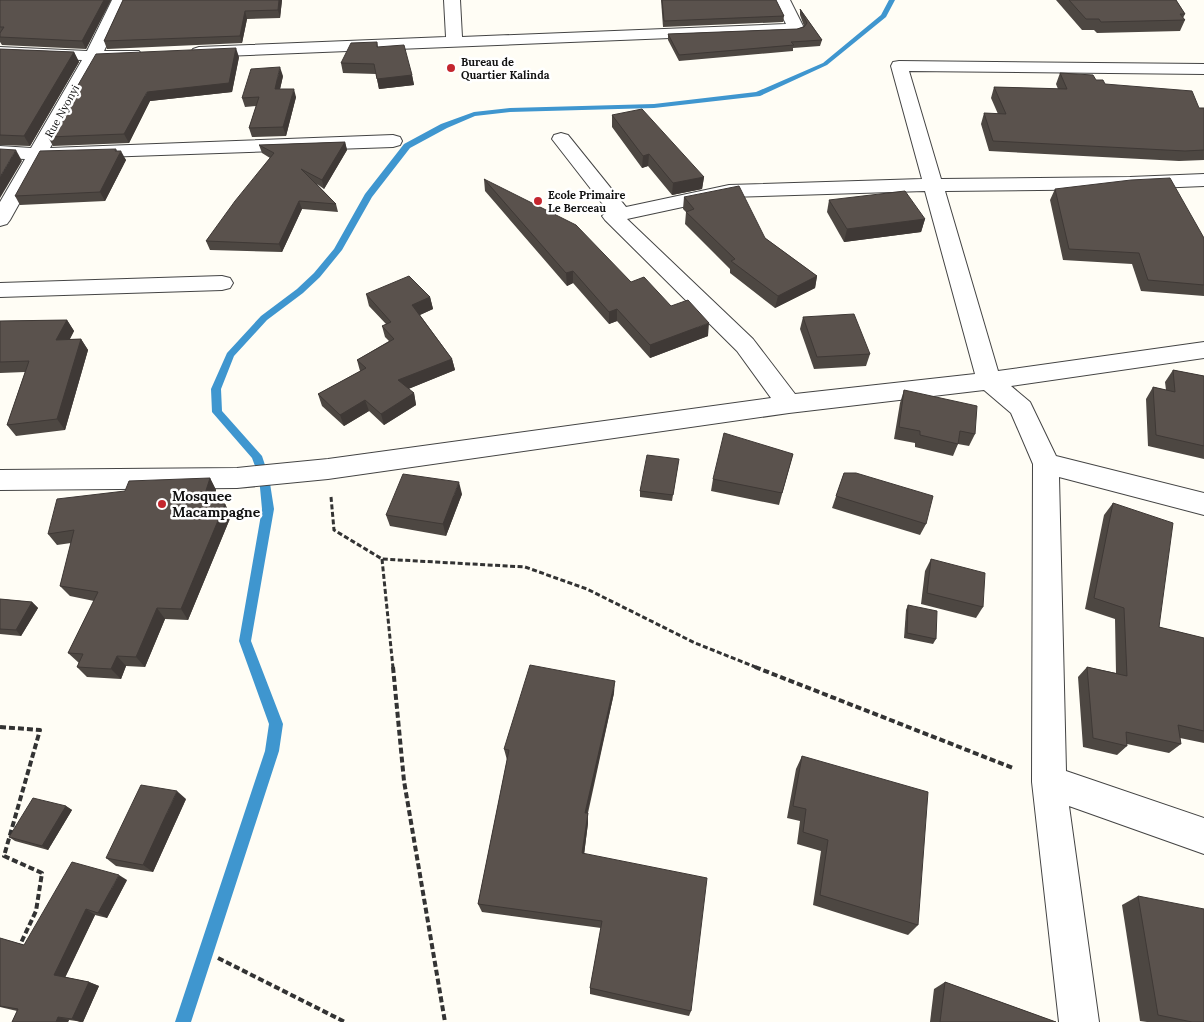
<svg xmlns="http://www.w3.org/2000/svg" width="1204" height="1022" viewBox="0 0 1204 1022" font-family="Lora,serif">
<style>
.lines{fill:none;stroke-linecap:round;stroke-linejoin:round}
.stream{fill:#3f96cf;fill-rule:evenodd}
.minor-casing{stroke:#444;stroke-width:2}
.path-far1{stroke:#333;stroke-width:3;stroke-dasharray:5 2.5;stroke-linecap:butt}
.path{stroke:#333;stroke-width:4;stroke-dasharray:6 3;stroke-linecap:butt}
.minor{fill:#fff;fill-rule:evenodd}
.wall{fill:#4d4742}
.shaded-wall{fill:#3f3936}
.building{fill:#5a524d;stroke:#3f3936}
.poi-dot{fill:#c4262e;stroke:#fff;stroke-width:2}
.labels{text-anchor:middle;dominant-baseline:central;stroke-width:5;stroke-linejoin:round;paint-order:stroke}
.far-poi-label{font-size:11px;font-weight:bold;fill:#111;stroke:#fff;text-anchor:start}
.far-street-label{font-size:11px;fill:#111;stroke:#fff}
.poi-label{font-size:14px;font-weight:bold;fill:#111;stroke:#fff;text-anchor:start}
</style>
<rect width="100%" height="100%" fill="#fffdf5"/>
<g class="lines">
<polygon class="stream" points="889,0 895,0 886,17 827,65 760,96 654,108 510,112 475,116 447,128 410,148 372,197 342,250 320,277 303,293 267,320 234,356 221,389 222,411 262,456 269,477 274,509 251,641 283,724 279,751 191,1022 175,1022 265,751 269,724 239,641 262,509 259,477 252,458 212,412 211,389 227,353 261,316 297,289 314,273 334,249 365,194 404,144 441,124 474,112 510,108 654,104 756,92 823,63 881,15"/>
<defs>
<g id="minor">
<polygon points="112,0 128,0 104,51 139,51 141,54 139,57 99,61 50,148 393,135 400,137 402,141 400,145 393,147 44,159 10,220 7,224 0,226 0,202 25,159 0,158 0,146 31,148 82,60 0,57 0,47 87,51"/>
<polygon points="444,0 460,0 462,37 786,24 774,0 790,0 804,28 802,31 796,33 199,57 193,55 191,52 193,49 199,47 446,37"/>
<path d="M899,61L1204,64V74L909,71L941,179L1130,177L1204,174V186L1130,189L945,191L998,371L1204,342V358L1011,386L1030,402L1056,456L1204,493V515L1059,477L1066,771L1204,818V854L1069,806L1099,1022H1059L1032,782L1033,464L1011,413L984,390L789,413L328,479L237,488L0,490V470L237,468L328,459L771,398L737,351L605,220L602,216L608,211L552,139L554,135L561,133L568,135L626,207L729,185L922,179L891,66L893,62ZM925,191L975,374L795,394L753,339L627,219L729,197Z"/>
<polygon points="222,276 230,278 233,283 230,288 222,290 0,297 0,283"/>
</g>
</defs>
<use href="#minor" class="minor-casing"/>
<g class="path-far1">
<polyline points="331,497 334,530 382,559 525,567 587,589 695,643 758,668"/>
<polyline points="382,559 393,668"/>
</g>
<g class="path">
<polyline points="393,667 404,781 445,1022"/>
<polyline points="755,667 1013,768"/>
<polyline points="0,727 40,730 4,856 42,873 36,911 19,947"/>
<polyline points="218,958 345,1022"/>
</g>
<use href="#minor" class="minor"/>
</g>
<g class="wall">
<polygon points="0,0 111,0 86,49 2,45 0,42"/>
<polygon points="123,0 282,0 280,18 247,19 242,43 107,49 104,41"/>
<polygon points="661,0 776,0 784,16 783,22 663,27"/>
<polygon points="1056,0 1176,0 1185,14 1183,18 1185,20 1180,31 1097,33 1094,30 1082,30"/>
<polygon points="800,9 822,40 820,46 793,48 793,51 679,61 668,40 668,34 797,29 804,26 800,15"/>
<polygon points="377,42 378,47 412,75 414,85 379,89 376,74 343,73 341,63"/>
<polygon points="0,49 74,52 79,62 30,146 0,145"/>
<polygon points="239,57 232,92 150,101 129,143 53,146 48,137"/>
<polygon points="1060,73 1096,80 1105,84 1199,108 1204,108 1204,160 1179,161 989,151 981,124 984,113 998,114 991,98 994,87 1058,89 1056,84"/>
<polygon points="283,76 280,89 296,97 286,136 252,137 249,128 256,106 245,107 242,98"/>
<polygon points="612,115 704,177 702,189 672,195 648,166 642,168 612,127"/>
<polygon points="345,142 347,150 324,189 317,184 336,204 338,212 302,209 282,252 210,250 206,241 270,158 262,153 259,145"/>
<polygon points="117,151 126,160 105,201 20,205 15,196"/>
<polygon points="484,179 631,282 671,306 708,336 650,358 617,321 609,324 573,283 567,286 485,191"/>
<polygon points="1055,189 1204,238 1204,296 1141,291 1132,264 1063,260 1050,200"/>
<polygon points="684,197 765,238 817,276 815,288 775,308 730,273 730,269 685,224 686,212 683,209"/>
<polygon points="829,200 925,219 921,232 844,242 827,212"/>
<polygon points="366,294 430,297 433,309 420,315 452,359 455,370 408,389 414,393 416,405 384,425 369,411 344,426 322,406 318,394 360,371 357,360 389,341 385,337 382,326 386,324 369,306"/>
<polygon points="803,317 870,354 866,366 814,369 800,329"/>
<polygon points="67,320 74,331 70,339 81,339 88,350 65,430 16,436 7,425 25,372 0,373 0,321"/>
<polygon points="1173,370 1204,376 1204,459 1148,446 1146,399 1153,387 1166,390 1165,382"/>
<polygon points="904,390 975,434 969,446 958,444 953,456 915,447 915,443 894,439 900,403"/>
<polygon points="793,454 779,505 711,491 713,479"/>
<polygon points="678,465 672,501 640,497 640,491"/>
<polygon points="844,473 926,524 920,535 832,508"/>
<polygon points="210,478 216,490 212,504 225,504 231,516 188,620 165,619 145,667 126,666 121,679 87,677 77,667 79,663 68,653 94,601 70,596 60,586 71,543 57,545 48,534 125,491"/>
<polygon points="462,494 446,536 390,526 386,515"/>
<polygon points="1113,503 1159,627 1204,638 1204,743 1180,738 1181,744 1169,753 1127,744 1127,746 1117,755 1083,747 1078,677 1087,667 1116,673 1115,619 1085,609 1104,515"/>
<polygon points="931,559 983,607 976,618 921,604 925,571"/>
<polygon points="0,599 32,602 38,608 21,636 0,634"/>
<polygon points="908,605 936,639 933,644 904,638 906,610"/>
<polygon points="614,693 588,813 588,823 584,854 691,1011 689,1016 590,994 590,988 601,928 482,912 478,904 507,760 504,749"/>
<polygon points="802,756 918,925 908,935 813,905 821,851 797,844 800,821 787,818 796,769"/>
<polygon points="186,799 153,872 116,866 106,858"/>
<polygon points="66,806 72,810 48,850 15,841 9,837"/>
<polygon points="127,880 107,918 95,915 65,977 89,982 99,986 83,1022 69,1020 68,1022 12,1022 17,1011 0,1007 0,938 24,945"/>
<polygon points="1138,896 1204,1022 1147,1022 1140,1021 1122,905"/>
<polygon points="945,982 1056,1022 930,1022 934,989"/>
</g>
<g class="shaded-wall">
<polygon points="104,0 111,0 86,49 82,41"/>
<polygon points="279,0 282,0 280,18 278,10"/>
<polygon points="245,11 247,19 242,43 240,36"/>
<polygon points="236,48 239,57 232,92 150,101 129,143 124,134 147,92"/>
<polygon points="74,52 79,62 30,146 24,136"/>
<polygon points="280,67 283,76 278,98 275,89"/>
<polygon points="412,75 414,85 379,89 377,79"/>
<polygon points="294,89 296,97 286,136 283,127"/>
<polygon points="345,142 347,150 324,189 322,180"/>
<polygon points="116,149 119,155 121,151 126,160 105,201 100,192"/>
<polygon points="16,150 22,161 0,198 0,177"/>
<polygon points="649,154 648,166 642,168 643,156"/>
<polygon points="704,177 702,189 672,195 673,183"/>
<polygon points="299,201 302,209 282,252 279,244"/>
<polygon points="925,219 921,232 844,242 847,229"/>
<polygon points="573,271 573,283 567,286 566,273"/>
<polygon points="817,276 815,288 775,308 778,296"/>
<polygon points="430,297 433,309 415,317 412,305"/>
<polygon points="617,309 617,321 609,324 609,312"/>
<polygon points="67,320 74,331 63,351 56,340"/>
<polygon points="709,323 708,336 650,358 650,345"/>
<polygon points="81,339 88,350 65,430 57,419"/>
<polygon points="452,359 455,370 401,392 398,380"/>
<polygon points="414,393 416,405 384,425 381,414"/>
<polygon points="365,400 369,411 344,426 340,415"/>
<polygon points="210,478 216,490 209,515 202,503"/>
<polygon points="459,482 462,494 446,536 443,524"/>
<polygon points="225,504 231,516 188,620 181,609"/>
<polygon points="32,602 38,608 21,636 16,630"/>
<polygon points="157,608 165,619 145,667 136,657"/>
<polygon points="117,656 126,666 121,679 111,669"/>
<polygon points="615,681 614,693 585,822 585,813"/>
<polygon points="177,791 186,799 153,872 143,865"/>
<polygon points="66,806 72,810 48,850 42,846"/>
<polygon points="588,813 588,823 583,863 582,853"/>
<polygon points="119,875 127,880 107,918 98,913"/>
<polygon points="86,909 95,915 64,980 54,975"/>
<polygon points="89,982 99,986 83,1022 80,1022 72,1019"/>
<polygon points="58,1017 69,1020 68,1022 56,1022"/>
</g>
<g class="building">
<polygon points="0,0 104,0 82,41 0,37 0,33 4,27 0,27"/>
<polygon points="123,0 279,0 278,10 245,11 240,36 104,41"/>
<polygon points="662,0 776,0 784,16 664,21"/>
<polygon points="1069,0 1176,0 1185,14 1180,14 1185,20 1101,22 1099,19 1086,19"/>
<polygon points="800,9 822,40 791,42 794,45 679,55 668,34 797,29 804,27 807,23"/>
<polygon points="377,42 377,47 404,45 412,75 377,79 374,64 341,63 351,43"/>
<polygon points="236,48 229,83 147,92 124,134 48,137 96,54"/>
<polygon points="0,49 74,52 24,136 0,135"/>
<polygon points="280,67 275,89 294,89 283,127 249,128 259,97 242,98 251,69"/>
<polygon points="1060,73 1093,75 1096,80 1103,80 1105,84 1192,91 1199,108 1204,108 1204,150 1185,151 993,141 984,113 1006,114 994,87 1067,89"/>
<polygon points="642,109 704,177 673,183 649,154 643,156 612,115"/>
<polygon points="345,142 322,180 301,169 336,204 299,201 279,244 206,241 235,201 274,153 259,145"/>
<polygon points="0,149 16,150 0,177"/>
<polygon points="116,149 115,151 121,151 100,192 15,196 40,151"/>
<polygon points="1170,178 1204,238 1204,285 1148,280 1139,253 1069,249 1055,189 1131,180"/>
<polygon points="484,179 576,225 631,282 644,277 671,306 688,300 709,323 650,345 617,309 609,312 573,271 566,273"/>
<polygon points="739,186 765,238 817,276 778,296 731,261 735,259 686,212 694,209 684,197"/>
<polygon points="905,191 925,219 847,229 829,200"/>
<polygon points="409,276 430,297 412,305 452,359 398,380 414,393 381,414 365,400 340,415 318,394 366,368 357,360 394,339 382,326 391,322 366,294"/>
<polygon points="854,314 870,354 817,357 803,317"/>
<polygon points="67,320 56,340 81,339 57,419 7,425 29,361 0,362 0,321"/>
<polygon points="1173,370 1204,376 1204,446 1156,435 1153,387 1175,392"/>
<polygon points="904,390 977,406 975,434 960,431 958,444 920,435 920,431 899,427"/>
<polygon points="724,433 793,454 782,493 713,479"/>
<polygon points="647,455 679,459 673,495 640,491"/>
<polygon points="844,473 856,473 933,496 926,524 836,496"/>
<polygon points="403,474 459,482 443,524 386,515"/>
<polygon points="210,478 202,503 225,504 181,609 157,608 136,657 117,656 111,669 77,667 83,654 68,653 98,592 60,586 74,530 48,534 57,499 125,491 129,481"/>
<polygon points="1113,503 1173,523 1159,627 1204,638 1204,731 1178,725 1181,744 1126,732 1127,746 1093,738 1087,667 1127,676 1124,608 1094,598"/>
<polygon points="931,559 985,573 983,607 927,593"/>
<polygon points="0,599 32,602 16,630 0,629"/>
<polygon points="908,605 937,611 936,639 907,633"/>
<polygon points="530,665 615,681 585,813 588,813 582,853 707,878 691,1011 590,988 602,921 478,904 509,750 504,749"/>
<polygon points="802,756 928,792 918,925 820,895 828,840 803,832 806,809 793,806"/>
<polygon points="141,785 177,791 143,865 106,858"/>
<polygon points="33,798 66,806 42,846 9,837"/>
<polygon points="72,862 119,875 98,913 86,909 54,975 89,982 72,1019 58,1017 56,1022 12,1022 18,1009 0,1006 0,938 24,945"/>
<polygon points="1138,896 1204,909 1204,1022 1192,1022 1158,1015"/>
<polygon points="945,982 1056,1022 940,1022"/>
</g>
<g class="poi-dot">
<circle cx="451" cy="68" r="5"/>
<circle cx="538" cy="201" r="5"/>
<circle cx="162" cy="504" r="5"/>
</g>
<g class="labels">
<g class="far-poi-label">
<text x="461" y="62">Bureau de<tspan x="461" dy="13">Quartier Kalinda</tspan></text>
<text x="548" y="195">Ecole Primaire<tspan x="548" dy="13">Le Berceau</tspan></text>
</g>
<g class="far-street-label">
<text transform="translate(62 111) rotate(-61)">Rue Nyonyi</text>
</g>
<g class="poi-label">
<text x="172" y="496">Mosquee<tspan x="172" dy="16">Macampagne</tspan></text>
</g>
</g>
</svg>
